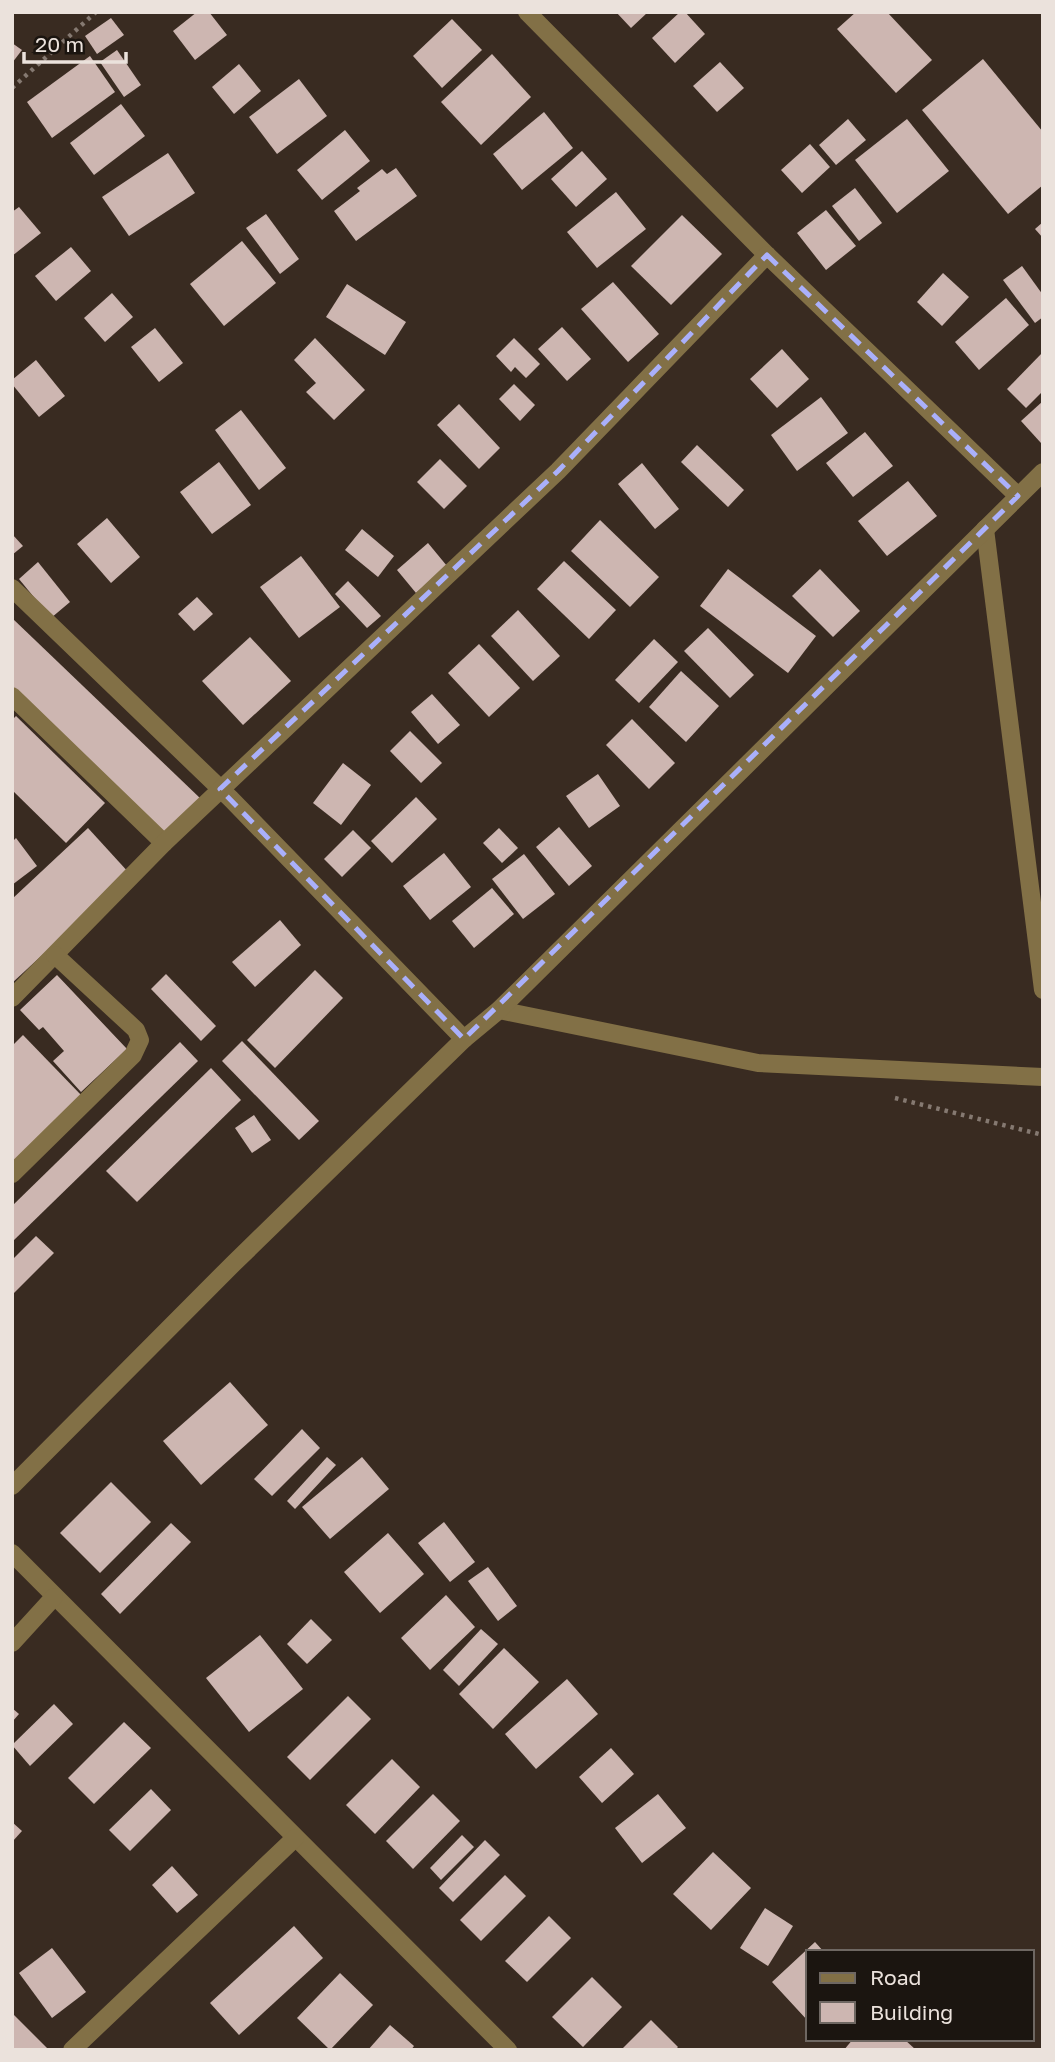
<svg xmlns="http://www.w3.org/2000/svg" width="1055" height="2062" viewBox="0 0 1055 2062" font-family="'Golos Text',sans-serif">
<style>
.building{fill:#cdb6b1}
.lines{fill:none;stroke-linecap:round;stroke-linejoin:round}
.path{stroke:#857971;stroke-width:4.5;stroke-dasharray:3.5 5;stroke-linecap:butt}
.minor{stroke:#827046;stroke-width:18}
.marked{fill:none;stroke:#aab0fb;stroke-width:5;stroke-dasharray:14 9;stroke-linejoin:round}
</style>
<rect width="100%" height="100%" fill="#392b21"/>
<g class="building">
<polygon points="197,12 209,12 227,35 195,60 173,31"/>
<polygon points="616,12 648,12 631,28"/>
<polygon points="680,12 685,12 705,34 675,63 652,38"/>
<polygon points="856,12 887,12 932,60 896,93 837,29"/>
<polygon points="111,18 124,35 97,54 85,36"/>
<polygon points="452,19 482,50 442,88 413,56"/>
<polygon points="12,43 22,50 12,63"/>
<polygon points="117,50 141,85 124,97 100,62"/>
<polygon points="492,54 531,97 481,145 441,102"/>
<polygon points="90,56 115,92 52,138 27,102"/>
<polygon points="983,59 1043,132 1043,185 1008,214 922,110"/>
<polygon points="720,62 744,88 717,112 693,86"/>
<polygon points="239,64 261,91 234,114 212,87"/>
<polygon points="299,79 327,116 277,154 249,117"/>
<polygon points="121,104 145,136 94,175 70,143"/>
<polygon points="544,112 573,148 522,190 493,154"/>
<polygon points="848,119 866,140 836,165 819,145"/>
<polygon points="907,119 949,171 897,213 855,160"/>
<polygon points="345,130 370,161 322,200 297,170"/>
<polygon points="810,144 830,167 802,193 781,170"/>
<polygon points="582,151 607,179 576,207 551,179"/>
<polygon points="168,153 195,193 129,236 102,197"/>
<polygon points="396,168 417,196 356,241 334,211 360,191 357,188 382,169 387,174"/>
<polygon points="855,188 882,223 859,241 832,206"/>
<polygon points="616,192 646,229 597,268 567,232"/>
<polygon points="19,207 41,233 12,256 12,212"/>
<polygon points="826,210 856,246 826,270 797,233"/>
<polygon points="266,214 299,259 280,274 246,228"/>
<polygon points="682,215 722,254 671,305 631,266"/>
<polygon points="1043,222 1043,238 1035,229"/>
<polygon points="242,241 276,283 224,326 190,284"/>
<polygon points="71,247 91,271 56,301 35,276"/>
<polygon points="1022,266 1043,295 1043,317 1035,323 1003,280"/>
<polygon points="943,273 969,297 942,326 917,302"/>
<polygon points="613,282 659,334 628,362 581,309"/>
<polygon points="347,284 406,322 385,355 326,317"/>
<polygon points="112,293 133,317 105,342 84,318"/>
<polygon points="1006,298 1029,325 979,370 955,342"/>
<polygon points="562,327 591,359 567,381 538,349"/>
<polygon points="155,328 183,363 159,382 131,347"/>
<polygon points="315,338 365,390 334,420 306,392 316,383 294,360"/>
<polygon points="514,338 540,364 526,378 515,367 511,372 496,356"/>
<polygon points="782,349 809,379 777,408 750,379"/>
<polygon points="1043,352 1043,391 1026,408 1007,389"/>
<polygon points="36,360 65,396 39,417 12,384 12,380"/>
<polygon points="514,384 535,405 520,421 499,399"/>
<polygon points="821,397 848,433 797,471 771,435"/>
<polygon points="1043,401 1043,441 1041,443 1021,421"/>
<polygon points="459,404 500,448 479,469 437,425"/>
<polygon points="241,410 286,468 259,490 215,430"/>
<polygon points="865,432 893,466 853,497 826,463"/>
<polygon points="697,445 744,490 728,507 681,462"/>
<polygon points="440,459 467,486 444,509 417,482"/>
<polygon points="219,462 251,505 212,534 180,492"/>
<polygon points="642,463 679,509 655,529 618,484"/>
<polygon points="908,481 937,516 887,556 858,521"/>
<polygon points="107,518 140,557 111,583 77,544"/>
<polygon points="600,520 659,577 630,607 571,551"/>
<polygon points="362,529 394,556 378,577 345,550"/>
<polygon points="12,534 23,546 12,555"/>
<polygon points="428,543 447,566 416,593 397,570"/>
<polygon points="301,556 340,607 299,638 260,587"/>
<polygon points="564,561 616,610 589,639 537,589"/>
<polygon points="38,562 70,602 51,618 19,579"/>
<polygon points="728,569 816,636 788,673 700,606"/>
<polygon points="820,569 860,611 833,637 792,596"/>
<polygon points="348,581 381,616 367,628 335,594"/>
<polygon points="197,597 213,614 194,631 178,614"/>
<polygon points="518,610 560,656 533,681 491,636"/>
<polygon points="12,618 201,799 166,835 12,688"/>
<polygon points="708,628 754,675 730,698 684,651"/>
<polygon points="250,637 291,681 243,725 202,681"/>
<polygon points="654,639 678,662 639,703 615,680"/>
<polygon points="479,644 520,688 489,717 448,673"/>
<polygon points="681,671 719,706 686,742 649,707"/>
<polygon points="432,694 460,725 438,744 411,712"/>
<polygon points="16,716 105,803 66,843 12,790 12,720"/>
<polygon points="632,719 675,763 649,789 606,745"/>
<polygon points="410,731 442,763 421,783 390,751"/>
<polygon points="343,763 371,785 341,825 313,803"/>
<polygon points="598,774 620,806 589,828 566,796"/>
<polygon points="416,797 437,819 392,863 371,841"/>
<polygon points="559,827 592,866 569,886 536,847"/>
<polygon points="88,828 130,874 12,983 12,899"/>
<polygon points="499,828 518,848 502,863 483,843"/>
<polygon points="353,830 371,848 342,877 324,859"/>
<polygon points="16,838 37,866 12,885 12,842"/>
<polygon points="444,853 471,887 430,920 403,886"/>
<polygon points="524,854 555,894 523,919 492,879"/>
<polygon points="492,888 514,914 474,948 452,921"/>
<polygon points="280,920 301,945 255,987 232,962"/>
<polygon points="315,970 343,998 275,1068 247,1040"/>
<polygon points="166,974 216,1026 201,1041 151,989"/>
<polygon points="57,975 127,1049 81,1092 53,1061 64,1051 43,1027 39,1030 20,1010"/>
<polygon points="23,1035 82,1096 12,1165 12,1046"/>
<polygon points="242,1041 319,1121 299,1140 222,1061"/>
<polygon points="180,1042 198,1061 12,1242 12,1206"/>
<polygon points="211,1068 241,1100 137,1202 106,1171"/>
<polygon points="254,1115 271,1140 252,1153 235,1128"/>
<polygon points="36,1236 54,1253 14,1293 12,1260"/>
<polygon points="230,1382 268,1425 201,1485 163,1441"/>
<polygon points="302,1429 320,1448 272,1496 254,1479"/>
<polygon points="327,1457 336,1465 295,1509 287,1501"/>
<polygon points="362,1457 389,1489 330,1539 302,1507"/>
<polygon points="111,1482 151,1522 100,1573 60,1533"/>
<polygon points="444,1522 475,1562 450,1582 418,1543"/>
<polygon points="171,1523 191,1542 120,1614 101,1594"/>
<polygon points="388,1533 424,1574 380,1613 344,1572"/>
<polygon points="488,1567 517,1606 498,1621 468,1581"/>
<polygon points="446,1595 475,1627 430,1670 401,1638"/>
<polygon points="311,1619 332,1640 307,1664 287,1644"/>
<polygon points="481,1629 498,1644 459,1686 443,1670"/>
<polygon points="260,1635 303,1689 249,1732 206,1678"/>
<polygon points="504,1648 539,1682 493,1729 459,1694"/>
<polygon points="567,1679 598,1714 536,1769 505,1734"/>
<polygon points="348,1696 371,1719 310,1780 287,1757"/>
<polygon points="54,1704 73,1724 30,1766 12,1745"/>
<polygon points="12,1708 19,1714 12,1722"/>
<polygon points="124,1722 151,1748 94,1804 68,1778"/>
<polygon points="611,1748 634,1774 602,1803 579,1777"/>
<polygon points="392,1759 420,1787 375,1834 346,1805"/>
<polygon points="151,1789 171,1810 130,1851 109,1830"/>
<polygon points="433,1794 460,1821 413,1869 386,1841"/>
<polygon points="658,1794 686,1828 642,1863 615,1828"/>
<polygon points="12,1822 22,1831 12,1842"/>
<polygon points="462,1835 474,1847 441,1880 430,1868"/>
<polygon points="485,1840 500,1855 453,1902 439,1888"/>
<polygon points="713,1852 751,1888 711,1930 673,1894"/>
<polygon points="172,1866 198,1895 177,1913 152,1885"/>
<polygon points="505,1875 526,1896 481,1941 460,1920"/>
<polygon points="765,1908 793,1926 768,1966 740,1948"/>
<polygon points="549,1916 571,1938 527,1982 505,1961"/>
<polygon points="294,1926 323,1958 239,2035 210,2003"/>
<polygon points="815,1942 824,1952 808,1952 808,2021 772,1982"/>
<polygon points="52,1948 86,1992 52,2018 19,1973"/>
<polygon points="340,1973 373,2005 330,2050 297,2018"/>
<polygon points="592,1977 622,2007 583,2047 552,2017"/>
<polygon points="12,2013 49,2050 12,2050"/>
<polygon points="651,2020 678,2047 675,2050 621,2050"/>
<polygon points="390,2025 414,2046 411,2050 368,2050"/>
<polygon points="853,2039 904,2039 916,2050 844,2050"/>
</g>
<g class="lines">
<g class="path">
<polyline points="12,88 96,12"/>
<polyline points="895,1098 1043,1135"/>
</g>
<g class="minor">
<polyline points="527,12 767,255 1018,496"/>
<polyline points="985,529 1043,990"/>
<polyline points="12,588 231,799 464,1039"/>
<polyline points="12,696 164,843"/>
<polyline points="12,998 164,843 558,471 767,255"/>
<polyline points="499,1010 758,1063 1043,1077"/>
<polyline points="12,1174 133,1055 140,1040 136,1030 55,955"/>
<polyline points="12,1486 233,1264 464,1039 499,1010 1043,472"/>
<polyline points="12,1553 508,2050"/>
<polyline points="12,1643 54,1597"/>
<polyline points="72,2050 295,1838"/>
</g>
</g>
<path class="marked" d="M767,255L1018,496L464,1039L220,789L558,471Z"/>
<rect width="1055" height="2062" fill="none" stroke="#ebe2dc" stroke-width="28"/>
<rect x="806" y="1950" width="228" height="91" fill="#1b1510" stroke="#6e6762" stroke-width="2"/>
<rect x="820" y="1973" width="35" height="10" fill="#827046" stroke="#6e6762" stroke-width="2"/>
<text x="870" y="1985" font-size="21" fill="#ebe2dc">Road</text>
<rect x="820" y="2002" width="35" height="21" fill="#cdb6b1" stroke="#6e6762" stroke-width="2"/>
<text x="870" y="2020" font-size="21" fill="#ebe2dc">Building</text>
<path d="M24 52v10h102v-10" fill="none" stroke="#ebe2dc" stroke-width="3.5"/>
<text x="35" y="52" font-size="21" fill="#ebe2dc" stroke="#1b1510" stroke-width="5" paint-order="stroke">20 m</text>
</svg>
